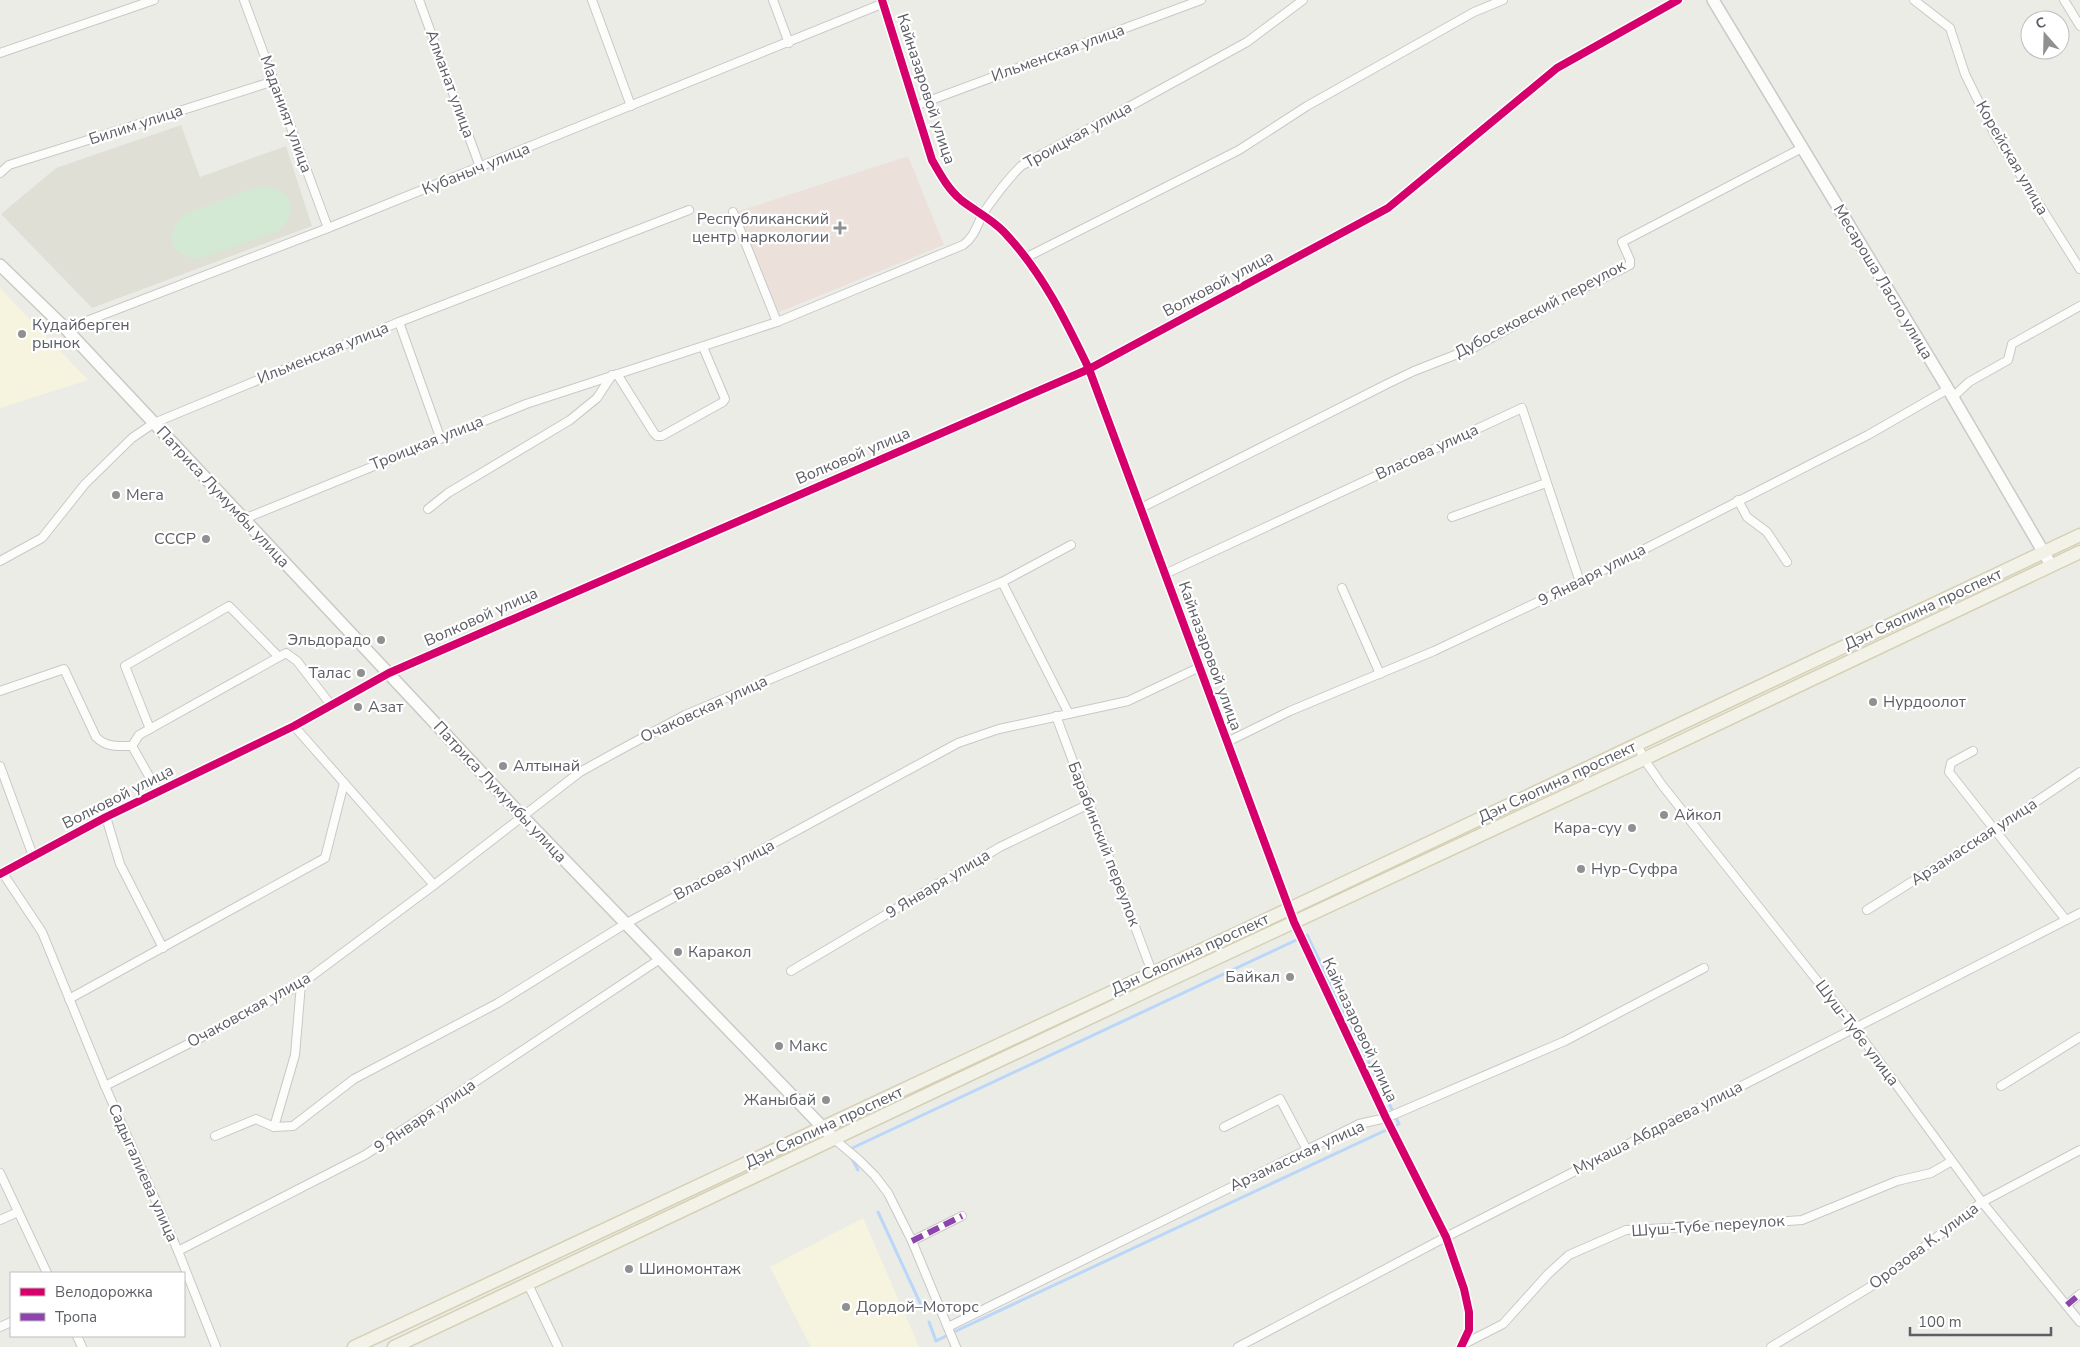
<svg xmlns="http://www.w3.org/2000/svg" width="2080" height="1347" viewBox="0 0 2080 1347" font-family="'Nunito Sans',sans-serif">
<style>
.commercial{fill:#f6f4df}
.education{fill:#e0dfd6}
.medical{fill:#ece0db}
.green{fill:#d3e9d4}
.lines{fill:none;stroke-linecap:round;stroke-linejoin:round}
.stream{stroke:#bad6f8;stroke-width:3}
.street-casing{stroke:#c8c9c7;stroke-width:10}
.secondary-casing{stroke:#c9c9c8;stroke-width:14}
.primary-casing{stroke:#d5d0b4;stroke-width:15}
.street{stroke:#fcfcfb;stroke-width:8}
.secondary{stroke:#fcfcfb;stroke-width:11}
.primary{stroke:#f3f2e8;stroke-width:12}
.quiet{stroke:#8e44ad;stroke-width:6;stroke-dasharray:12 6;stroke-linecap:butt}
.cycleway-casing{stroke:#fff;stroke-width:11}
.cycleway{stroke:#d6006c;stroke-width:8}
.poi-dot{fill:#8e9092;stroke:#fff;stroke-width:2}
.labels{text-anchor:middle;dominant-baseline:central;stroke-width:4.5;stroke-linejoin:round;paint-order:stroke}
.street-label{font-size:16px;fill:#5c5f65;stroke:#fff}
.poi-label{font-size:16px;fill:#5c5f65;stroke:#fff;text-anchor:start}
</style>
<rect width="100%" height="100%" fill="#ecece7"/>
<g class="commercial">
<polygon points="0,288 88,380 0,408"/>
<polygon points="863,1218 919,1347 811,1347 770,1267"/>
</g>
<polygon class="education" points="181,125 200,177 286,146 312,226 92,308 1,214 56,168"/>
<polygon class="medical" points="908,156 944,245 777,313 736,212"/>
<path class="green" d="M261,186C292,188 301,209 278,231L198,259C168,255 164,234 184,214Z"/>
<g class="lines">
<g class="stream">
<polyline points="848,1150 1307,935 1399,1124 956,1331"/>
<polyline points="851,1157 858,1170"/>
<polyline points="878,1212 921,1305"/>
<polyline points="929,1322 936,1341 946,1336"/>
</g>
<defs>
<g id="street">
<polyline points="244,0 328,228"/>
<polyline points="419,0 480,167"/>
<polyline points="592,0 631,106"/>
<polyline points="773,0 789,43"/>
<path d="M882,0L932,160C940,174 948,189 961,200C975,211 992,219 1004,232C1042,272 1066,321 1089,369L1294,922L1386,1118L1446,1237L1464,1289L1469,1312V1330L1461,1347"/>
<polyline points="1914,0 1950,28 1965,74 1994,133 2080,269"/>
<polyline points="2064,0 2080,26"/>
<polyline points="0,53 154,0"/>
<polyline points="915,106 1201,0"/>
<polyline points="0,173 9,165 274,81"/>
<polyline points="733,212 777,322"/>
<polyline points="1025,258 1239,150 1307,106 1474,12 1503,0"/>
<polyline points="399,322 440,437"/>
<polyline points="66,329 328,228 884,3"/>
<polyline points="617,374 654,433 657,436 662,436 723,402 725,399 703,347"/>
<polyline points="1953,397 1969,382 2008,360 2012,344 2080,306"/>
<polyline points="1738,500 1747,517 1767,532 1787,562"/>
<polyline points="1141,508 1387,384 1414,371 1473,348 1570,295 1630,265 1630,260 1622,242 1802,148"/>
<polyline points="428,509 448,493 570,420 597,398 612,375"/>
<polyline points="1452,517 1546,483"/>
<path d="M244,519L526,404L777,322L963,245C975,237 977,224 984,212C995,196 1007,180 1021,166L1247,42L1303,0"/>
<polyline points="0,561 42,538 85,484 132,438 154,423 399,322 689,210"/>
<polyline points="1165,574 1522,408 1580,582"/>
<polyline points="1002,582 1069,714"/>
<polyline points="1342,588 1380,674"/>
<path d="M0,691L64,669L96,737C107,748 118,746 132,746"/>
<polyline points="1056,716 1152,972"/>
<polyline points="294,726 434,885"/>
<polyline points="150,729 125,666 229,606 279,657"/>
<polyline points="1227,742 1290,711 1434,651 1580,582 1868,435 1948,389"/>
<polyline points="1637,744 1644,759 1662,785 1854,1027 1982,1202 2080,1322"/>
<polyline points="1973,751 1951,763 1949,772 2066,920"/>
<polyline points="0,766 33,856"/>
<polyline points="158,792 132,746 139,735 286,653 297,661 331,705"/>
<polyline points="106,817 120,864 163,948"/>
<polyline points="2,872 42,932 105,1086 178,1251 216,1347"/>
<polyline points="0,874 106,817 294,726 389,673 1089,369 1388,208 1557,68 1678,0"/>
<polyline points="1867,910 1994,830 2080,772"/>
<polyline points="791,971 1000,847 1089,804"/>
<polyline points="69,999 325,858 344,783"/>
<polyline points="105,1086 206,1035 301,984 434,885 580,772 618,751 685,715 1002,582 1071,545"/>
<polyline points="2001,1086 2080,1037"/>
<polyline points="274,1127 295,1055 301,984"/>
<polyline points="1224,1127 1280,1099 1307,1150"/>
<polyline points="215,1136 256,1119 274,1127 293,1126 354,1079 498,1003 625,924 958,743 999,729 1128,701 1200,667"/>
<polyline points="834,1139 858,1159 875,1176 888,1193 912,1241 956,1347"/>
<polyline points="0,1173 47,1273"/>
<polyline points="0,1220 18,1212"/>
<polyline points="912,1241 962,1216"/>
<polyline points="178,1251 365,1155 660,959"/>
<polyline points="528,1284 558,1347"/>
<polyline points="2067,1305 2080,1294"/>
<polyline points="0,1327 11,1322"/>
<polyline points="948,1327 1359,1124 1386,1118 1565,1041 1704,968"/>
<polyline points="77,1336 82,1347"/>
<polyline points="1462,1345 1503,1324 1548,1274 1569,1255 1626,1230 1731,1225 1802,1220 1897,1181 1931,1173 1952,1161"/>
<polyline points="1238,1347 1446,1237 2080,913"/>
<polyline points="1771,1347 1880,1281 1982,1202 2080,1150"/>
</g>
<g id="secondary">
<polyline points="1713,0 1948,389 2051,565"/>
<polyline points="0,265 66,329 522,816 834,1139"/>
</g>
<g id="primary">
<polyline points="354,1347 1289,909 2080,535"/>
<polyline points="394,1347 1159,985 1644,759 2080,552"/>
</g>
</defs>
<use href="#street" class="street-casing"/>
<use href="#secondary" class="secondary-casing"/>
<use href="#primary" class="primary-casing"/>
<use href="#street" class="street"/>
<use href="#secondary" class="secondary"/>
<use href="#primary" class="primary"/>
<g class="quiet">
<polyline points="912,1241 962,1216"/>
<polyline points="2067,1305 2080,1294"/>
</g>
<defs>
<g id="cycleway">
<path d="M882,0L932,160C940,174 948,189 961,200C975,211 992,219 1004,232C1042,272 1066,321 1089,369L1294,922L1386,1118L1446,1237L1464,1289L1469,1312V1330L1461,1347"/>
<polyline points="0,874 106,817 294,726 389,673 1089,369 1388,208 1557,68 1678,0"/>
</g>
</defs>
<use href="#cycleway" class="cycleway-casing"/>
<use href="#cycleway" class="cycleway"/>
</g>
<g class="poi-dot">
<path d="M837.5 220.5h5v5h5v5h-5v5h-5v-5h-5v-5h5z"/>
<circle cx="22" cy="334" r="5"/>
<circle cx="116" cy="495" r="5"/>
<circle cx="206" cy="539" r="5"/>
<circle cx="381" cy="640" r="5"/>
<circle cx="361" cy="673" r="5"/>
<circle cx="1873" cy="702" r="5"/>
<circle cx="358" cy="707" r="5"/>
<circle cx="503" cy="766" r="5"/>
<circle cx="1664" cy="815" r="5"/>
<circle cx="1632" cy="828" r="5"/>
<circle cx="1581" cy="869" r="5"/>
<circle cx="678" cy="952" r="5"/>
<circle cx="1290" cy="977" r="5"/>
<circle cx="779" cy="1046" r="5"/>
<circle cx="826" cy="1100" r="5"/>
<circle cx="629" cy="1269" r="5"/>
<circle cx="846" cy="1307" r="5"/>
</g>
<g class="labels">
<g class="street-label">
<text transform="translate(1058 53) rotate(-20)">Ильменская улица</text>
<text transform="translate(450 84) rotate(70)">Алманат улица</text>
<text transform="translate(926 89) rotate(72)">Кайназаровой улица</text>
<text transform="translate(286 114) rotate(70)">Маданият улица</text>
<text transform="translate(136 125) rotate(-18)">Билим улица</text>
<text transform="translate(1078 135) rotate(-29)">Троицкая улица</text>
<text transform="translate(2012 158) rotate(60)">Корейская улица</text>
<text transform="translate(476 169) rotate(-22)">Кубаныч улица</text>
<text transform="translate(1883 282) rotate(59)">Месароша Ласло улица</text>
<text transform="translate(1218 284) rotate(-28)">Волковой улица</text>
<text transform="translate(1540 309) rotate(-28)">Дубосековский переулок</text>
<text transform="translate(323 353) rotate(-22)">Ильменская улица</text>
<text transform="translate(427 443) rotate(-22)">Троицкая улица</text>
<text transform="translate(1427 452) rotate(-25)">Власова улица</text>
<text transform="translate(853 456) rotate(-23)">Волковой улица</text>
<text transform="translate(223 497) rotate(47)">Патриса Лумумбы улица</text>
<text transform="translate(1592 575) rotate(-27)">9 Января улица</text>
<text transform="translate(1923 609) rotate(-25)">Дэн Сяопина проспект</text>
<text transform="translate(481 617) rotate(-24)">Волковой улица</text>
<text transform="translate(1210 656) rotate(70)">Кайназаровой улица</text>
<text transform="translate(704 709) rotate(-25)">Очаковская улица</text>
<text transform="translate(1557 782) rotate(-25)">Дэн Сяопина проспект</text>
<text transform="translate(500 792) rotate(47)">Патриса Лумумбы улица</text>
<text transform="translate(118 797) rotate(-27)">Волковой улица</text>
<text transform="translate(1974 842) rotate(-33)">Арзамасская улица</text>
<text transform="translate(1104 844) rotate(69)">Барабинский переулок</text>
<text transform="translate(724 870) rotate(-28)">Власова улица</text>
<text transform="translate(938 884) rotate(-31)">9 Января улица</text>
<text transform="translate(1190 954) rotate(-25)">Дэн Сяопина проспект</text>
<text transform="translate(249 1010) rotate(-29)">Очаковская улица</text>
<text transform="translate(1360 1030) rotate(65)">Кайназаровой улица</text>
<text transform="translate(1857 1033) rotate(53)">Шуш-Тубе улица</text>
<text transform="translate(425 1116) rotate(-34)">9 Января улица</text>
<text transform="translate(824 1127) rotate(-25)">Дэн Сяопина проспект</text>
<text transform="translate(1658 1128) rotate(-27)">Мукаша Абдраева улица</text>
<text transform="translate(1297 1156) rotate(-25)">Арзамасская улица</text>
<text transform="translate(143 1173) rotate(66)">Садыгалиева улица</text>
<text transform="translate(1708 1226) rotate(-4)">Шуш-Тубе переулок</text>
<text transform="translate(1924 1246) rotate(-37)">Орозова К. улица</text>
</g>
<g class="poi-label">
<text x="829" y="219" text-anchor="end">Республиканский<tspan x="829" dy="18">центр наркологии</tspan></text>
<text x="32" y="325">Кудайберген<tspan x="32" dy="18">рынок</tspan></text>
<text x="126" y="495">Мега</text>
<text x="196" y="539" text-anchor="end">СССР</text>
<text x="371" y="640" text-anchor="end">Эльдорадо</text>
<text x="351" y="673" text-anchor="end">Талас</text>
<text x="1883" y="702">Нурдоолот</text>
<text x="368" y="707">Азат</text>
<text x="513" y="766">Алтынай</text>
<text x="1674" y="815">Айкол</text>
<text x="1622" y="828" text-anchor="end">Кара-суу</text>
<text x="1591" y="869">Нур-Суфра</text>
<text x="688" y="952">Каракол</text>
<text x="1280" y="977" text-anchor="end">Байкал</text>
<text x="789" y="1046">Макс</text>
<text x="816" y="1100" text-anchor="end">Жаныбай</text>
<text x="639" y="1269">Шиномонтаж</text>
<text x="856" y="1307">Дордой–Моторс</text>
</g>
</g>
<rect x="10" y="1272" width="175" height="65" fill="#ffffff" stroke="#bebfc1"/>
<rect x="20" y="1288" width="25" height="8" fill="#d6006c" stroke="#bebfc1"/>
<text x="55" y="1297" font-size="15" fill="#5c5f65">Велодорожка</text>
<rect x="20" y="1313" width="25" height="8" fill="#8e44ad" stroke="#bebfc1"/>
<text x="55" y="1322" font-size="15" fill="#5c5f65">Тропа</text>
<g transform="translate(2045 35) rotate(340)"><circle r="24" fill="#ffffff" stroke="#bebfc1"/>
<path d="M0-4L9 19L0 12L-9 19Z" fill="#8e9092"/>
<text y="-8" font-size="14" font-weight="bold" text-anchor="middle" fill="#5c5f65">С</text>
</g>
<path d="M1910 1327v8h141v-8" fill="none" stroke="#5c5f65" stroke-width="2.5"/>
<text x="1918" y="1327" font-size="15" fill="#5c5f65" stroke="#ffffff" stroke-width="4" paint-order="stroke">100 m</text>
</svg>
